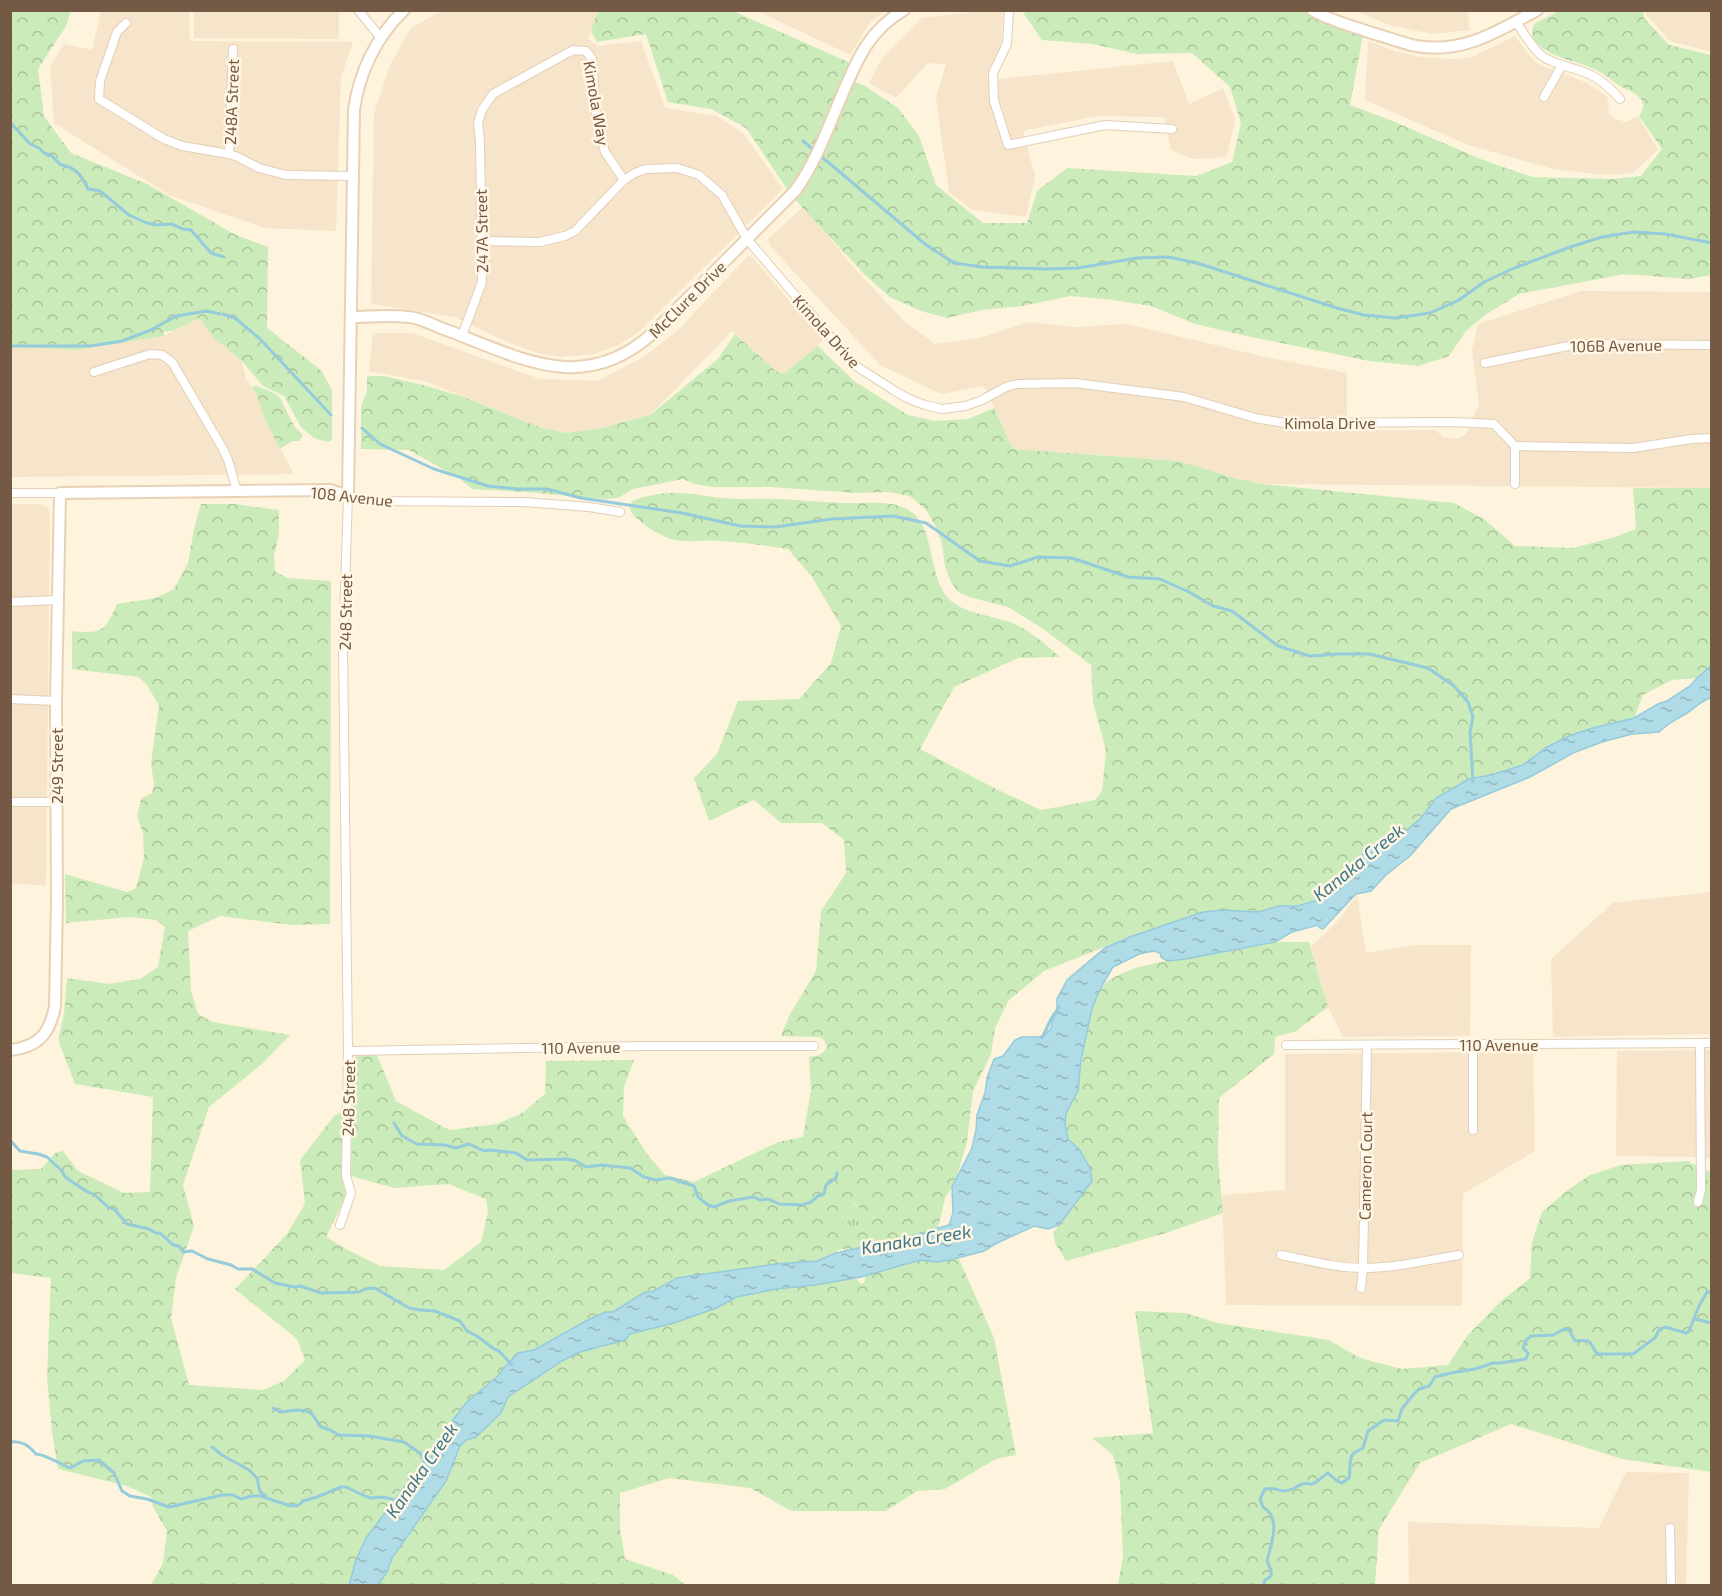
<svg xmlns="http://www.w3.org/2000/svg" width="1722" height="1596" viewBox="0 0 1722 1596" font-family="'Exo 2',sans-serif">
<style>
.residential{fill:#f6e5ca}
.grass{fill:url(#grass-tufts)}
.forest{fill:url(#forest-crowns);fill-rule:evenodd}
.water{fill:url(#water-ripples);stroke:#95cbdb;stroke-width:1.5}
.lines{fill:none;stroke-linecap:round;stroke-linejoin:round}
.stream{stroke:#95cbdb;stroke-width:3}
.street-casing{stroke:#e2cfb8;stroke-width:10}
.secondary-casing{stroke:#e8d1b5;stroke-width:14}
.street{stroke:#fff;stroke-width:8}
.secondary{stroke:#fff;stroke-width:10}
.labels{text-anchor:middle;dominant-baseline:central;stroke-width:5;stroke-linejoin:round;paint-order:stroke}
.street-label{font-size:16px;fill:#745944;stroke:#fff6e4}
.water-label{font-size:18px;font-style:italic;fill:#3c778b;stroke:#fff6e4}
</style>
<defs>
<pattern id="grass-tufts" width="24" height="20" patternUnits="userSpaceOnUse" patternTransform="scale(1.5)"><rect width="24" height="20" fill="#cbecba"/><path d="M3 7l-1-3M5 7V3M7 7l1-3M15 17l-1-3M17 17v-4M19 17l1-3" fill="none" stroke="#a9c299"/></pattern>
<pattern id="forest-crowns" width="20" height="18" patternUnits="userSpaceOnUse" patternTransform="scale(1.5)"><rect width="20" height="18" fill="#cbecba"/><path d="M2 6a3 3 0 1 1 6 0M12 15a3 3 0 1 1 6 0" fill="none" stroke="#a9c299"/></pattern>
<pattern id="water-ripples" width="26" height="14" patternUnits="userSpaceOnUse" patternTransform="scale(1.5)"><rect width="26" height="14" fill="#b0dce8"/><path d="M2 4q2-2 4 0t4 0M15 11q2-2 4 0t4 0" fill="none" stroke="#94b5be"/></pattern>
</defs>
<rect width="100%" height="100%" fill="#fef3dc"/>
<g class="residential">
<polygon points="101,11 189,11 190,41 353,42 341,77 336,231 265,228 169,195 54,123 50,67 64,44 92,50"/>
<polygon points="194,11 339,11 339,39 194,38"/>
<polygon points="441,11 602,11 588,38 598,46 641,41 665,108 717,116 743,133 783,189 639,332 617,346 594,354 562,357 538,353 507,342 455,317 371,304 374,114 390,65 411,28"/>
<polygon points="757,11 885,11 870,22 850,55"/>
<polygon points="982,11 1003,11 1001,44 989,80 1173,61 1189,104 1223,88 1235,119 1227,157 1193,159 1171,150 1164,117 1097,116 1023,131 1035,176 1026,217 973,210 949,192 936,98 946,64 928,63 896,98 869,83 882,58 922,18"/>
<polygon points="1356,11 1468,11 1470,30 1432,34 1389,25"/>
<polygon points="1643,11 1711,11 1711,52 1670,41"/>
<polygon points="1515,36 1530,56 1537,63 1546,67 1585,82 1602,93 1607,97 1609,113 1615,119 1626,122 1638,116 1658,150 1632,173 1606,175 1553,169 1468,145 1365,100 1368,41 1395,51 1420,57 1454,59 1472,57"/>
<polygon points="804,206 855,269 903,320 935,344 980,338 1029,322 1075,327 1124,324 1148,329 1261,356 1347,373 1347,431 1435,430 1446,439 1447,437 1457,439 1466,434 1479,404 1472,350 1478,324 1581,291 1711,292 1711,488 1263,484 1238,479 1179,461 1013,449 984,386 941,394 880,365 771,247 768,239"/>
<polygon points="748,256 752,257 823,340 813,352 785,373 777,372 732,331 650,415 601,428 565,433 539,427 427,382 369,371 373,333 412,333 540,379 597,381 644,357 678,330"/>
<polygon points="199,317 214,338 241,360 247,381 256,393 265,420 294,474 11,477 10,347 77,350 164,336"/>
<polygon points="10,504 42,504 48,508 50,513 46,886 11,883"/>
<polygon points="1711,892 1711,1034 1553,1037 1551,959 1613,903"/>
<polygon points="1357,895 1366,953 1416,945 1471,945 1470,1036 1343,1037 1328,1007 1311,947 1340,919"/>
<polygon points="1711,1050 1711,1159 1706,1157 1616,1156 1617,1051"/>
<polygon points="1533,1052 1535,1151 1463,1194 1462,1306 1226,1305 1222,1195 1285,1190 1285,1054"/>
<polygon points="1626,1472 1689,1473 1686,1585 1409,1585 1408,1522 1599,1528"/>
</g>
<path class="grass" d="M851,1201L856,1205L863,1213L873,1217C871,1228 857,1232 847,1231L843,1224L846,1203Z"/>
<g class="forest">
<polygon points="10,11 71,11 66,26 38,69 44,116 71,153 147,184 234,234 268,247 267,328 321,370 332,390 332,440 328,442 314,438 301,427 284,396 263,386 241,360 214,338 199,318 175,330 164,332 164,336 77,350 11,347"/>
<path d="M598,11H733L855,65L849,79L865,86L898,108L919,136L936,185L983,223H1027L1037,191L1067,168L1196,176L1232,162L1241,123L1230,87L1192,53L1137,54L1093,44L1042,40L1022,11H1312L1364,30L1350,105L1390,120L1483,160L1532,177L1614,179L1641,176L1662,149L1639,116C1653,97 1629,92 1617,84C1610,79 1602,72 1594,69C1578,61 1535,55 1532,33C1532,30 1533,27 1534,24L1559,11H1643L1644,18L1669,45L1711,55V275L1689,279L1625,274L1519,294L1485,315L1466,331L1449,356L1419,366L1369,361L1251,337L1195,324L1151,306L1113,300L1071,296L1022,306L982,310L947,318L921,311L890,297L865,275L791,195L746,128L711,109L668,102L646,34L597,42L591,31Z"/>
<path d="M735,334L777,372L785,373L818,346L854,381L908,415L935,421L968,419L994,408L1013,449L1179,461L1238,479L1263,484L1454,503L1484,519L1515,546L1573,548L1615,537L1636,529L1633,488H1711V666L1697,678L1672,680L1643,695L1634,718L1589,729L1547,747L1523,765L1491,775L1469,779L1436,798L1421,818L1401,835L1369,847L1341,881L1314,900L1298,906H1279L1258,912L1223,910L1203,912L1130,937L1044,971L1009,1000L995,1028L991,1054L973,1091L967,1142L955,1183L945,1198L938,1228L905,1238L847,1251L843,1249L838,1250L836,1253L817,1261L776,1264L677,1278L652,1292L645,1293L613,1312H605L586,1321L534,1350L518,1353L503,1369L498,1376L467,1402L452,1421L433,1455L421,1465L356,1560L349,1585H151L163,1563L167,1531L153,1507L151,1497L127,1486L58,1469L52,1431L47,1378L51,1278L11,1273V1170L41,1169L55,1153L63,1151L78,1171L124,1193L150,1192L153,1097L75,1084L58,1040L64,1014L67,978L109,984L140,979L158,967L165,927L156,920L129,917L66,923L65,874L127,892L136,888L144,857L143,833L137,816L141,799L152,793L154,785L151,763L159,706L147,685L139,677L72,669V631C102,634 105,631 117,604L156,598L174,589L188,563L194,529L201,504H234L279,510V532L274,557L275,571L287,578L331,581L330,924L292,925L220,916L188,931L191,991L198,1014L212,1022L290,1035L263,1063L209,1107L183,1185L194,1226L176,1278L171,1318L189,1385L263,1390L284,1381L305,1360L297,1339L235,1289L287,1234L305,1204L300,1160L334,1116L342,1112V1176L346,1196L326,1237L348,1250L380,1266L444,1270L481,1242L488,1212L486,1199L448,1184L394,1188L351,1176L353,1060L356,1056L377,1055L396,1101L449,1130L497,1124L522,1113L545,1094L546,1061L634,1060L624,1087L623,1116L647,1154L665,1175L694,1182L778,1142L803,1137L811,1090L809,1057C817,1056 823,1055 827,1047L824,1040L819,1037L781,1036L789,1016L816,971L821,911L846,873L844,840L822,823H781L754,800L709,821L694,778L717,754L738,701L799,699L831,663L841,626L812,577L788,549C766,546 743,542 721,541C706,539 690,543 675,540C665,539 622,515 631,503C635,497 662,493 670,493C688,492 706,497 724,498C742,500 760,498 779,499C800,500 821,502 842,503C863,504 890,499 909,510C936,526 927,576 949,599C962,613 994,616 1012,623C1031,631 1045,644 1060,657L1018,658L954,687L920,749L996,789L1041,810L1095,800L1102,791L1106,751L1093,702L1091,665L1042,628L1008,607L969,597L958,592L951,582L945,566L942,543L935,525L926,510L910,496L888,492L857,493L770,487H712L694,484L683,479L633,489L618,498L605,499L525,492L472,489L460,479L409,450L361,449V406L367,391V376H384L423,385L461,396L539,427L565,433L601,428L650,415L718,359ZM851,1201L856,1204L863,1213L873,1217C871,1228 857,1232 847,1231L843,1224L846,1203Z"/>
<polygon points="257,386 274,393 280,398 294,426 303,435 299,441 292,441 280,449 265,420 256,393 252,387"/>
<path d="M1275,942H1309L1328,1007L1296,1031L1275,1037L1274,1054L1219,1098L1218,1160L1223,1213L1166,1233L1066,1261L1055,1243L1053,1233L1076,1204L1079,1149C1076,1146 1071,1143 1069,1140C1065,1134 1064,1120 1066,1113C1069,1104 1076,1097 1078,1088C1083,1060 1085,1019 1097,994C1112,964 1178,960 1207,955C1230,951 1253,947 1275,942Z"/>
<polygon points="1687,1161 1711,1172 1711,1472 1622,1459 1511,1424 1420,1463 1379,1529 1375,1585 1118,1585 1123,1556 1120,1482 1113,1455 1092,1438 1153,1433 1135,1311 1185,1313 1218,1323 1329,1340 1360,1358 1402,1369 1448,1365 1467,1336 1500,1302 1530,1278 1532,1242 1542,1212 1568,1190 1590,1175 1621,1165"/>
<polygon points="959,1259 994,1338 1016,1455 996,1459 945,1489 917,1491 886,1511 791,1511 750,1488 669,1478 620,1493 620,1529 625,1559 673,1575 686,1585 378,1586 387,1572 392,1558 446,1481 460,1446 466,1440 476,1437 501,1414 508,1397 562,1361 580,1352 603,1347 629,1334 674,1323 716,1308 737,1297 776,1289 815,1285 856,1278 861,1284 864,1283 866,1275 871,1273 920,1260 937,1262"/>
</g>
<path class="water" d="M1711,666V698C1702,700 1695,708 1687,713C1677,719 1668,723 1659,732L1632,734L1602,742L1573,753L1530,777L1451,809L1410,856L1386,875L1371,891L1356,894L1352,898L1323,929L1320,928L1318,925L1292,932L1275,942L1186,959L1167,961L1161,957L1160,953L1154,951L1139,954L1113,967L1098,993L1092,1009L1081,1060L1078,1091L1066,1113L1065,1124L1068,1139L1079,1149L1090,1168L1092,1181L1059,1225L1048,1229L1034,1226L995,1244L984,1251L950,1260L937,1262L920,1260L861,1277L815,1285L776,1289L737,1297L716,1308L674,1323L630,1334L625,1340L580,1352L562,1361L508,1397L501,1413L476,1437L466,1440L460,1446L446,1481L392,1558L387,1572L378,1585H349L356,1560L366,1538L421,1465L433,1455L452,1421L467,1402L498,1376L503,1369L518,1353L534,1350L586,1321L605,1312H613L645,1292H652L677,1278L776,1264L817,1261L836,1253L905,1238L949,1225L953,1213L952,1187L972,1148L976,1130L977,1115L985,1093L987,1078L994,1059L1003,1056L1015,1040L1022,1037H1039L1045,1035L1051,1028L1052,1022L1057,1012V999L1067,980L1105,948L1130,937L1203,912L1223,910L1258,912L1279,906H1298L1314,901L1341,881L1369,847L1401,835L1421,818L1436,798L1469,779L1491,775L1523,765L1547,747L1569,736L1589,729L1634,718L1658,704L1667,701L1690,686L1697,678Z"/>
<g class="lines">
<g class="stream">
<path d="M10,122L30,144L39,148L44,153L52,156L61,165C76,167 82,176 88,189L100,191L129,215L147,223L156,225L171,224L183,229L191,230L211,253L224,257"/>
<polyline points="803,141 925,244 954,263 982,267 1046,269 1078,268 1137,258 1168,257 1197,263 1337,308 1364,315 1396,318 1430,313 1459,300 1484,282 1512,269 1570,247 1602,237 1634,232 1665,234 1712,243"/>
<polyline points="223,314 235,318 260,339 331,415"/>
<polyline points="10,346 90,346 122,341 151,330 176,316 207,311 220,314"/>
<polyline points="362,428 380,444 434,469 488,486 517,489 547,489 581,498 682,513 740,526 775,527 832,519 893,516 926,523 980,561 1010,566 1038,557 1072,558 1128,577 1160,579 1189,592 1213,606 1232,611 1278,646 1310,656 1339,654 1369,654 1428,668 1454,686 1468,702 1473,717 1470,732 1473,782"/>
<polyline points="1042,1038 1052,1017 1059,1007"/>
<polyline points="394,1123 402,1136 417,1144 445,1145 456,1148 469,1144 484,1151 490,1150 516,1153 527,1160 568,1159 576,1161 586,1167 602,1165 630,1168 644,1177 656,1180 670,1178 694,1186 698,1197 708,1205 714,1207 729,1201 747,1198 754,1197 760,1200 768,1199 779,1204 802,1205 811,1202 818,1196 824,1194 826,1185 836,1178 837,1173"/>
<polyline points="10,1140 20,1151 38,1154 47,1157 62,1171 65,1177 86,1191 95,1195 108,1207 114,1209 127,1224 149,1229 156,1233 160,1233 173,1245 179,1246 183,1252 192,1251 208,1259 231,1265 238,1269 252,1269 275,1283 295,1287 300,1286 321,1293 359,1292 365,1289 375,1288 409,1308 420,1310 435,1311 460,1321 467,1331 477,1336 494,1349 499,1351 512,1365"/>
<polyline points="1695,1319 1712,1323"/>
<polyline points="273,1408 280,1412 297,1410 307,1411 312,1414 321,1427 330,1430 339,1435 369,1436 404,1442 420,1453 424,1461 428,1463"/>
<path d="M10,1442C23,1441 28,1445 36,1454C44,1454 61,1464 70,1468L83,1461L99,1460L114,1473L122,1491L130,1496L147,1499L169,1507L222,1495H233L241,1499L252,1496H260L291,1506L299,1505L303,1501L317,1497L341,1487H346L365,1496L371,1498L382,1497L392,1499L398,1503"/>
<polyline points="212,1447 222,1455 249,1470 257,1478 260,1492 266,1496"/>
<path d="M1263,1586L1265,1580L1271,1576V1570L1267,1561C1271,1544 1282,1518 1263,1507L1260,1499L1265,1489C1274,1487 1275,1490 1284,1491C1292,1491 1295,1487 1302,1484C1305,1483 1309,1484 1312,1484C1319,1482 1322,1476 1328,1473L1337,1481L1342,1483L1349,1478C1351,1471 1348,1458 1354,1453C1357,1451 1360,1450 1363,1448L1368,1431L1384,1420L1398,1421L1402,1409L1413,1395L1419,1389L1429,1386L1435,1377L1451,1373L1475,1369L1493,1363H1500L1526,1359L1528,1353L1523,1348L1526,1340L1531,1336L1553,1335L1564,1329L1569,1330L1575,1341C1579,1341 1585,1340 1588,1341C1593,1343 1593,1351 1598,1354H1633L1655,1338L1659,1330L1665,1327L1686,1333L1689,1331L1699,1306L1707,1292H1712"/>
</g>
<defs>
<g id="street">
<polyline points="358,10 381,38"/>
<polyline points="1009,10 1007,44 993,73 994,101 1008,145 1105,125 1172,129"/>
<path d="M1516,22C1524,33 1531,47 1542,56C1556,66 1575,67 1591,75C1602,80 1611,89 1620,99"/>
<polyline points="126,23 117,32 100,81 99,99 164,139 182,146 229,154 238,157 259,168 286,175 352,176"/>
<polyline points="1544,97 1562,65"/>
<polyline points="229,154 233,49"/>
<polyline points="481,241 540,242 565,236 575,231 624,180 635,173 646,169 677,168 699,175 722,195 747,239 845,354 856,366 895,391 909,399 925,405 942,409 965,406 980,401 1006,387 1017,384 1075,383 1184,397 1255,418 1285,423 1454,422 1494,424 1515,446 1515,484"/>
<polyline points="462,336 482,282 480,141 478,123 482,110 493,94 573,50 586,51 592,59 597,124 605,152 624,180"/>
<polyline points="1485,363 1578,344 1712,345"/>
<polyline points="94,372 150,354 162,355 172,362 223,449 228,460 237,491"/>
<polyline points="1515,446 1633,448 1692,439 1712,438"/>
<polyline points="10,493 60,493"/>
<polyline points="10,602 57,600"/>
<polyline points="10,699 56,701"/>
<polyline points="10,802 56,802"/>
<polyline points="1286,1045 1712,1043"/>
<polyline points="348,1051 645,1046 814,1046"/>
<polyline points="1473,1130 1473,1044"/>
<polyline points="1698,1202 1701,1190 1700,1043"/>
<polyline points="340,1225 351,1193 346,1176 348,1051 343,648 348,496 368,501 524,502 589,507 620,512"/>
<path d="M1281,1255C1308,1260 1335,1268 1363,1268C1395,1268 1428,1260 1459,1255"/>
<polyline points="1361,1288 1363,1268 1367,1045"/>
<polyline points="1670,1528 1671,1586"/>
</g>
<g id="secondary">
<path d="M1312,10C1331,21 1352,26 1372,33C1387,37 1401,43 1416,46C1463,54 1497,32 1537,10"/>
<path d="M351,317C371,317 395,314 415,318C426,321 438,327 449,331C523,359 584,395 653,333L795,191C815,164 829,126 842,95C857,60 869,30 904,10"/>
<path d="M10,1050C39,1047 50,1033 55,1006L57,902L56,701L60,493L330,490L348,496L354,110C359,73 376,37 404,10"/>
</g>
</defs>
<use href="#street" class="street-casing"/>
<use href="#secondary" class="secondary-casing"/>
<use href="#street" class="street"/>
<use href="#secondary" class="secondary"/>
</g>
<g class="labels">
<g class="street-label">
<text transform="translate(231 102) rotate(-88)">248A Street</text>
<text transform="translate(597 103) rotate(80)">Kimola Way</text>
<text transform="translate(481 231) rotate(-91)">247A Street</text>
<text transform="translate(687 299) rotate(-45)">McClure Drive</text>
<text transform="translate(827 331) rotate(48)">Kimola Drive</text>
<text transform="translate(1616 345) rotate(-1)">106B Avenue</text>
<text x="1330" y="422">Kimola Drive</text>
<text transform="translate(352 496) rotate(6)">108 Avenue</text>
<text transform="translate(345 612) rotate(-89)">248 Street</text>
<text transform="translate(56 766) rotate(-90)">249 Street</text>
<text x="1499" y="1044">110 Avenue</text>
<text transform="translate(581 1047) rotate(-1)">110 Avenue</text>
<text transform="translate(348 1098) rotate(-89)">248 Street</text>
<text transform="translate(1365 1166) rotate(-89)">Cameron Court</text>
</g>
<g class="water-label">
<text transform="translate(1358 862) rotate(-39)">Kanaka Creek</text>
<text transform="translate(916 1239) rotate(-9)">Kanaka Creek</text>
<text transform="translate(421 1470) rotate(-55)">Kanaka Creek</text>
</g>
</g>
<rect width="1722" height="1596" fill="none" stroke="#745944" stroke-width="24"/>
</svg>
